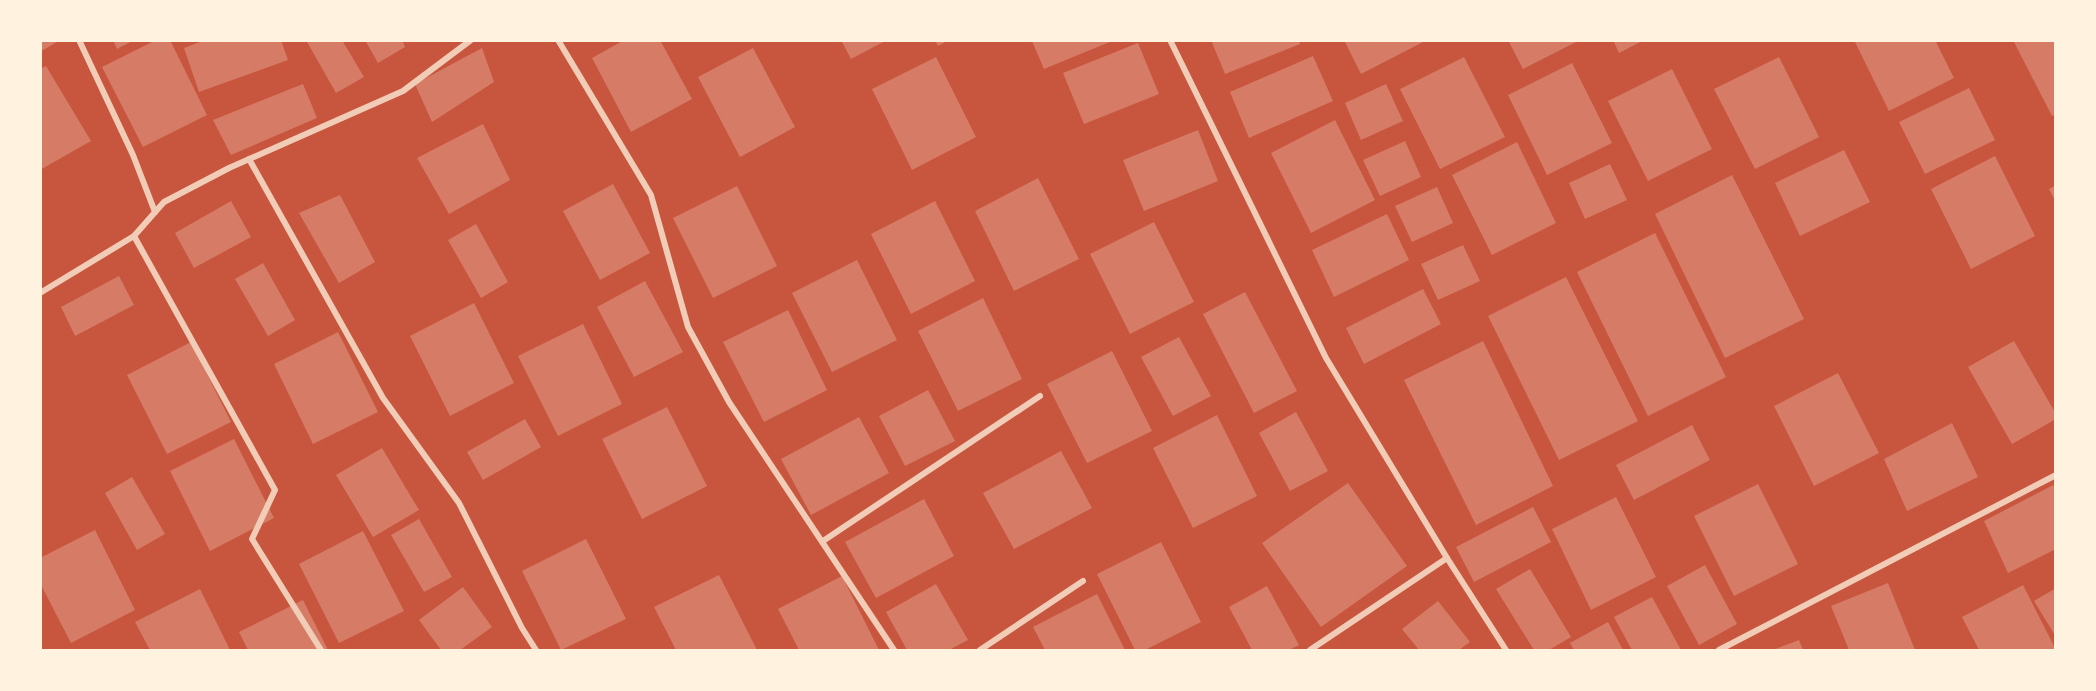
<svg xmlns="http://www.w3.org/2000/svg" width="2096" height="691" viewBox="0 0 2096 691" font-family="Karla,sans-serif">
<style>
.building{fill:#d67c66}
.lines{fill:none;stroke-linecap:round;stroke-linejoin:round}
.minor{stroke:#f1ccb7;stroke-width:6}
</style>
<rect width="100%" height="100%" fill="#c8553d"/>
<g class="building">
<polygon points="40,40 60,40 40,52"/>
<polygon points="113,40 134,40 117,49"/>
<polygon points="156,40 170,40 207,115 143,147 102,67"/>
<polygon points="205,40 281,40 288,60 199,92 184,48"/>
<polygon points="306,40 342,40 364,77 336,93"/>
<polygon points="365,40 402,40 405,47 378,63"/>
<polygon points="624,40 660,40 692,99 631,132 592,58"/>
<polygon points="841,40 887,40 851,59"/>
<polygon points="935,40 949,40 938,46"/>
<polygon points="1211,40 1299,40 1300,44 1225,74"/>
<polygon points="1344,40 1427,40 1361,74"/>
<polygon points="1508,40 1580,40 1523,69"/>
<polygon points="1613,40 1644,40 1619,53"/>
<polygon points="1854,40 1935,40 1954,78 1889,111"/>
<polygon points="2013,40 2056,40 2056,114 2052,116"/>
<polygon points="1032,41 1112,41 1044,69"/>
<polygon points="1138,43 1159,94 1084,124 1063,73"/>
<polygon points="482,48 494,82 432,122 415,84"/>
<polygon points="753,48 795,127 740,157 698,77"/>
<polygon points="1313,56 1333,101 1249,138 1230,92"/>
<polygon points="936,57 976,137 912,170 872,89"/>
<polygon points="1464,57 1505,137 1440,169 1400,89"/>
<polygon points="1779,57 1819,137 1755,169 1714,89"/>
<polygon points="1572,63 1612,143 1547,175 1508,95"/>
<polygon points="46,66 91,141 40,170 40,69"/>
<polygon points="1672,69 1712,149 1648,181 1608,101"/>
<polygon points="303,84 317,118 231,155 213,120"/>
<polygon points="1386,84 1403,121 1361,140 1345,103"/>
<polygon points="1969,88 1995,140 1925,174 1899,122"/>
<polygon points="1335,120 1375,200 1311,233 1271,153"/>
<polygon points="483,124 510,180 449,214 417,158"/>
<polygon points="1198,130 1218,181 1144,211 1123,160"/>
<polygon points="1405,141 1421,177 1380,196 1363,160"/>
<polygon points="1517,142 1556,223 1492,255 1452,175"/>
<polygon points="1844,150 1870,202 1800,236 1775,183"/>
<polygon points="1995,156 2035,236 1971,269 1931,189"/>
<polygon points="1610,164 1627,200 1585,219 1569,183"/>
<polygon points="1732,175 1804,319 1725,358 1655,214"/>
<polygon points="1038,178 1079,259 1014,291 975,211"/>
<polygon points="613,184 650,253 600,280 563,211"/>
<polygon points="2056,185 2056,203 2049,189"/>
<polygon points="737,186 777,266 713,298 673,218"/>
<polygon points="1437,187 1453,223 1412,242 1395,206"/>
<polygon points="340,195 375,262 339,283 299,213"/>
<polygon points="231,201 251,237 194,268 175,233"/>
<polygon points="935,201 975,281 911,314 871,234"/>
<polygon points="1387,214 1409,260 1334,297 1312,250"/>
<polygon points="1154,222 1194,302 1130,334 1090,254"/>
<polygon points="476,224 508,282 481,298 448,240"/>
<polygon points="1655,233 1726,377 1648,416 1577,272"/>
<polygon points="1463,245 1480,281 1438,300 1421,264"/>
<polygon points="857,260 897,340 832,372 792,293"/>
<polygon points="263,263 295,320 268,336 235,279"/>
<polygon points="119,276 134,305 75,336 61,307"/>
<polygon points="1566,277 1638,421 1559,460 1488,316"/>
<polygon points="645,281 683,352 634,377 597,307"/>
<polygon points="1423,289 1441,324 1364,364 1346,328"/>
<polygon points="1245,292 1297,391 1254,413 1203,314"/>
<polygon points="983,298 1022,379 958,411 918,331"/>
<polygon points="474,303 514,383 450,416 410,336"/>
<polygon points="788,310 827,390 764,422 723,342"/>
<polygon points="583,324 622,404 558,436 518,356"/>
<polygon points="338,332 378,412 313,444 274,364"/>
<polygon points="1179,337 1211,396 1173,416 1141,357"/>
<polygon points="1483,341 1553,486 1476,525 1404,380"/>
<polygon points="2014,341 2056,414 2056,419 2012,444 1968,367"/>
<polygon points="191,342 231,422 167,454 127,375"/>
<polygon points="1112,351 1152,431 1087,463 1047,384"/>
<polygon points="1838,373 1879,453 1814,486 1774,406"/>
<polygon points="928,390 955,441 905,466 879,416"/>
<polygon points="667,407 707,486 642,519 602,439"/>
<polygon points="1296,412 1328,471 1290,491 1259,433"/>
<polygon points="1217,415 1257,496 1193,528 1153,448"/>
<polygon points="859,417 889,473 811,515 781,459"/>
<polygon points="525,419 541,447 483,480 467,452"/>
<polygon points="1952,423 1978,477 1907,511 1884,459"/>
<polygon points="1692,425 1710,460 1634,500 1616,465"/>
<polygon points="234,439 274,518 210,551 170,471"/>
<polygon points="382,448 419,510 373,537 336,475"/>
<polygon points="1061,451 1092,508 1014,549 983,493"/>
<polygon points="132,477 165,534 137,550 105,493"/>
<polygon points="1348,483 1407,566 1321,627 1262,543"/>
<polygon points="1758,484 1798,564 1734,596 1694,516"/>
<polygon points="2053,485 2056,491 2056,549 2008,573 1984,521"/>
<polygon points="1616,497 1656,577 1591,610 1552,529"/>
<polygon points="924,499 954,556 876,598 845,542"/>
<polygon points="1533,507 1551,542 1474,582 1456,547"/>
<polygon points="419,519 452,577 424,592 391,535"/>
<polygon points="95,530 135,610 71,643 40,583 40,558"/>
<polygon points="363,531 404,611 339,643 299,564"/>
<polygon points="586,539 626,619 561,650 522,571"/>
<polygon points="1161,542 1201,622 1145,650 1135,650 1097,574"/>
<polygon points="1705,565 1737,624 1699,645 1667,586"/>
<polygon points="1530,569 1571,637 1549,650 1534,650 1496,589"/>
<polygon points="719,575 757,650 676,650 654,607"/>
<polygon points="842,576 879,650 799,650 778,609"/>
<polygon points="1888,583 1915,650 1849,650 1831,606"/>
<polygon points="936,584 968,640 949,650 907,650 886,612"/>
<polygon points="2023,585 2056,650 1979,650 1962,617"/>
<polygon points="1267,586 1299,645 1289,650 1252,650 1229,607"/>
<polygon points="463,587 492,627 460,650 441,650 419,620"/>
<polygon points="2056,588 2056,637 2034,601"/>
<polygon points="200,589 230,650 150,650 135,622"/>
<polygon points="1097,594 1125,650 1045,650 1033,627"/>
<polygon points="1652,597 1681,650 1632,650 1614,617"/>
<polygon points="303,600 328,650 248,650 239,632"/>
<polygon points="1438,601 1470,642 1459,650 1419,650 1402,629"/>
<polygon points="1608,622 1623,650 1574,650 1570,643"/>
<polygon points="1799,640 1803,650 1773,650"/>
</g>
<g class="lines">
<g class="minor">
<polyline points="79,40 133,155 155,212"/>
<polyline points="558,40 651,195 688,327 729,402 894,650"/>
<polyline points="1170,40 1326,358 1447,558 1506,650"/>
<polyline points="249,159 383,398 459,503 522,628 536,650"/>
<polyline points="134,236 275,490 252,539 321,650"/>
<polyline points="40,293 134,236 164,202 229,168 403,91 471,40"/>
<polyline points="823,541 1040,396"/>
<polyline points="980,650 1083,581"/>
<polyline points="1310,650 1447,558"/>
<polyline points="1719,650 2056,475"/>
</g>
</g>
<rect width="2096" height="691" fill="none" stroke="#fff3e0" stroke-width="84"/>
</svg>
